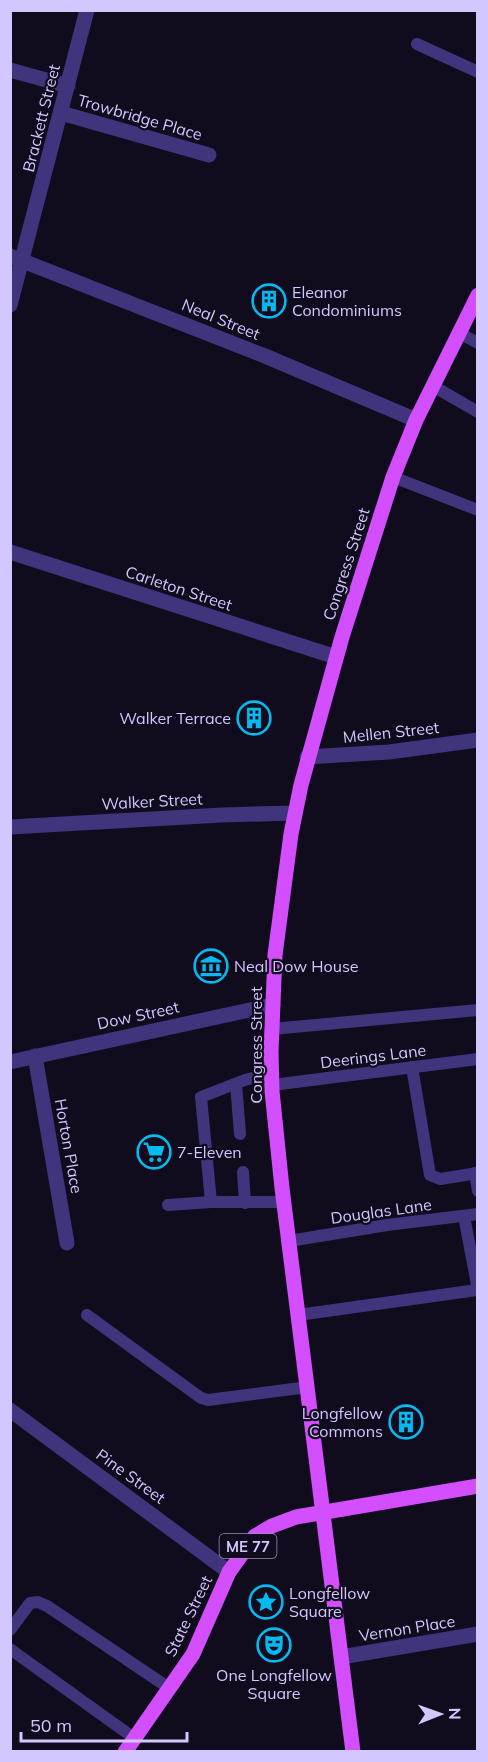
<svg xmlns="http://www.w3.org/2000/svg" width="488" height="1762" viewBox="0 0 488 1762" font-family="Mulish,sans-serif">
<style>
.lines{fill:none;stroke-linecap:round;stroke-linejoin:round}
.lane{stroke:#40347d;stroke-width:12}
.street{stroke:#40347d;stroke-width:15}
.primary{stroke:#d34eff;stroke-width:15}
.labels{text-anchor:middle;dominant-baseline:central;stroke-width:4.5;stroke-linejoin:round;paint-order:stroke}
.shield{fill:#100b1d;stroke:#998fbb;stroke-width:1.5}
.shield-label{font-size:15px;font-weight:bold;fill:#d4c7ff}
.street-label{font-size:16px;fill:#d4c7ff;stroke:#100b1d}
.poi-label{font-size:16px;fill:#d4c7ff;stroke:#100b1d;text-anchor:start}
</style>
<rect width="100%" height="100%" fill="#100b1d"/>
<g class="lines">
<g class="lane">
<polyline points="417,44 478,72"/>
<polyline points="459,333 478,343"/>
<polyline points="433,386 478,412"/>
<polyline points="393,477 478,510"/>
<polyline points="272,1029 478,1010"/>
<polyline points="412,1067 430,1175 440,1179 478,1173"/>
<polyline points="272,1073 245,1080 201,1097 211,1202 284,1202"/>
<polyline points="236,1084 240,1134"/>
<polyline points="272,1085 478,1059"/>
<polyline points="243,1172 245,1203"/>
<polyline points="475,1173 478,1191"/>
<polyline points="168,1205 211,1202"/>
<polyline points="464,1216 478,1290"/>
<polyline points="289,1241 387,1225 478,1214"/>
<polyline points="87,1315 201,1398 208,1400 308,1387"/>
<polyline points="298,1315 477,1290"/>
<polyline points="10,1630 30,1603 38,1602 47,1606 169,1688"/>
<polyline points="10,1649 134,1738"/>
</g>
<g class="street">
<polyline points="10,70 68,86"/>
<polyline points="61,113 209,155"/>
<polyline points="10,256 265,356 416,420"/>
<polyline points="10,305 87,10"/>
<polyline points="10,552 336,657"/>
<polyline points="307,757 389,752 478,740"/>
<polyline points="10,827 222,815 295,813"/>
<polyline points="35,1056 67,1243"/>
<polyline points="10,1062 273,1005"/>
<polyline points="10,1410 229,1572"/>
<polyline points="341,1657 478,1634"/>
</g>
<g class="primary">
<polyline points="125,1752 193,1654 229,1572 255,1536 272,1526 296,1517 478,1486"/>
<polyline points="353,1752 282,1188 272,1091 271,1052 275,955 291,834 301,785 342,637 393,477 416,420 478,295"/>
</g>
</g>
<defs>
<symbol id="building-ring" viewBox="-11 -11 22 22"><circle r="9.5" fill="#100b1d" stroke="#00bbf2" stroke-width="1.5"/><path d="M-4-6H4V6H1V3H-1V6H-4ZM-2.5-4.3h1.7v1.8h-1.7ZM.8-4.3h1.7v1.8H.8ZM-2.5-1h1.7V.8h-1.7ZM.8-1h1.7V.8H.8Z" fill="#00bbf2"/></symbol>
<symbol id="museum-ring" viewBox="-11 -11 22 22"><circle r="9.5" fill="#100b1d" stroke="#00bbf2" stroke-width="1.5"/><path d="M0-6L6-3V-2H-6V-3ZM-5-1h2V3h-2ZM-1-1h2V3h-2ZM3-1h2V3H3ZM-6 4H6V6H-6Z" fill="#00bbf2"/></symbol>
<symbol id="supermarket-ring" viewBox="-11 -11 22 22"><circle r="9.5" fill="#100b1d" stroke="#00bbf2" stroke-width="1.5"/><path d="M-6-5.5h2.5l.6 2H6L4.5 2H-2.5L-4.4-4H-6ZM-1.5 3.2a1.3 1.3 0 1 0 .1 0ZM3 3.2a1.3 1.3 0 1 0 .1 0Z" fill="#00bbf2"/></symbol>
<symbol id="sight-ring" viewBox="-11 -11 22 22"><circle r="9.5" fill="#100b1d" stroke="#00bbf2" stroke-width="1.5"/><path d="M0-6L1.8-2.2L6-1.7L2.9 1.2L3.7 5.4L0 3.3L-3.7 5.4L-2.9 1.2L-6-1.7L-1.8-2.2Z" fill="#00bbf2"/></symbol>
<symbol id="theatre-ring" viewBox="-11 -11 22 22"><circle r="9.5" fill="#100b1d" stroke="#00bbf2" stroke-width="1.5"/><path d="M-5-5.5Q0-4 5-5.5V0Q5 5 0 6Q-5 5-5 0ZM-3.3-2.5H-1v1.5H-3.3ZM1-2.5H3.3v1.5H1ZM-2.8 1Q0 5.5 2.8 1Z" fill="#00bbf2"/></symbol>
</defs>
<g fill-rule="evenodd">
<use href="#building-ring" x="250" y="282" width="38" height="38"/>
<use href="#building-ring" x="235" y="699" width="38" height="38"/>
<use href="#museum-ring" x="192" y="947" width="38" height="38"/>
<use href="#supermarket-ring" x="135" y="1133" width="38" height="38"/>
<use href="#building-ring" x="387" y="1403" width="38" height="38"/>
<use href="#sight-ring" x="247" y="1583" width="38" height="38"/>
<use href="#theatre-ring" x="255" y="1626" width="38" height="38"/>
</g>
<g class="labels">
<rect class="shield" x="219.5" y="1534" width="57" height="24" rx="4.5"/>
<g class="shield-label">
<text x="248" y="1546">ME 77</text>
</g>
<g class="street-label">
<text transform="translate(140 117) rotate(16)">Trowbridge Place</text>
<text transform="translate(41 118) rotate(-76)">Brackett Street</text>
<text transform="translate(221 319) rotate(22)">Neal Street</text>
<text transform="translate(346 564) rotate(-72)">Congress Street</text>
<text transform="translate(179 588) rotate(18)">Carleton Street</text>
<text transform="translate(391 732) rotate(-6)">Mellen Street</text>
<text transform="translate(152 801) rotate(-3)">Walker Street</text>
<text transform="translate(138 1015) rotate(-12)">Dow Street</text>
<text transform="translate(256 1045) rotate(-90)">Congress Street</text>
<text transform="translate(373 1056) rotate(-7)">Deerings Lane</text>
<text transform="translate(69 1146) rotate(80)">Horton Place</text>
<text transform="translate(381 1211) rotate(-8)">Douglas Lane</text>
<text transform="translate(131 1476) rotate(36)">Pine Street</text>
<text transform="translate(188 1616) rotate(-64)">State Street</text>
<text transform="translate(407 1628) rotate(-9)">Vernon Place</text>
</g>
<g class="poi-label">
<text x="292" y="292">Eleanor<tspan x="292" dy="18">Condominiums</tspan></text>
<text x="231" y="718" text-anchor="end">Walker Terrace</text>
<text x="234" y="966">Neal Dow House</text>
<text x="177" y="1152">7-Eleven</text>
<text x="383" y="1413" text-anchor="end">Longfellow<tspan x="383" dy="18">Commons</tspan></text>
<text x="289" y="1593">Longfellow<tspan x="289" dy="18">Square</tspan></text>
<text x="274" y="1675" text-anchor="middle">One Longfellow<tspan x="274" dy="18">Square</tspan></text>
</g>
</g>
<rect width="488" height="1762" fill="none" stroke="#d4c7ff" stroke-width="24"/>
<g transform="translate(440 1714) rotate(89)" stroke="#100b1d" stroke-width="4.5" paint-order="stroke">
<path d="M0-4.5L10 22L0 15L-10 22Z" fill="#d4c7ff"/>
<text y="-9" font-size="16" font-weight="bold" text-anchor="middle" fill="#d4c7ff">N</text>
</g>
<path d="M21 1732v9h166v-9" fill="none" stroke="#d4c7ff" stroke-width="3"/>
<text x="30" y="1732" font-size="18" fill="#d4c7ff" stroke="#100b1d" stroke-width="4.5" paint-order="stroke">50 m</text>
</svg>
